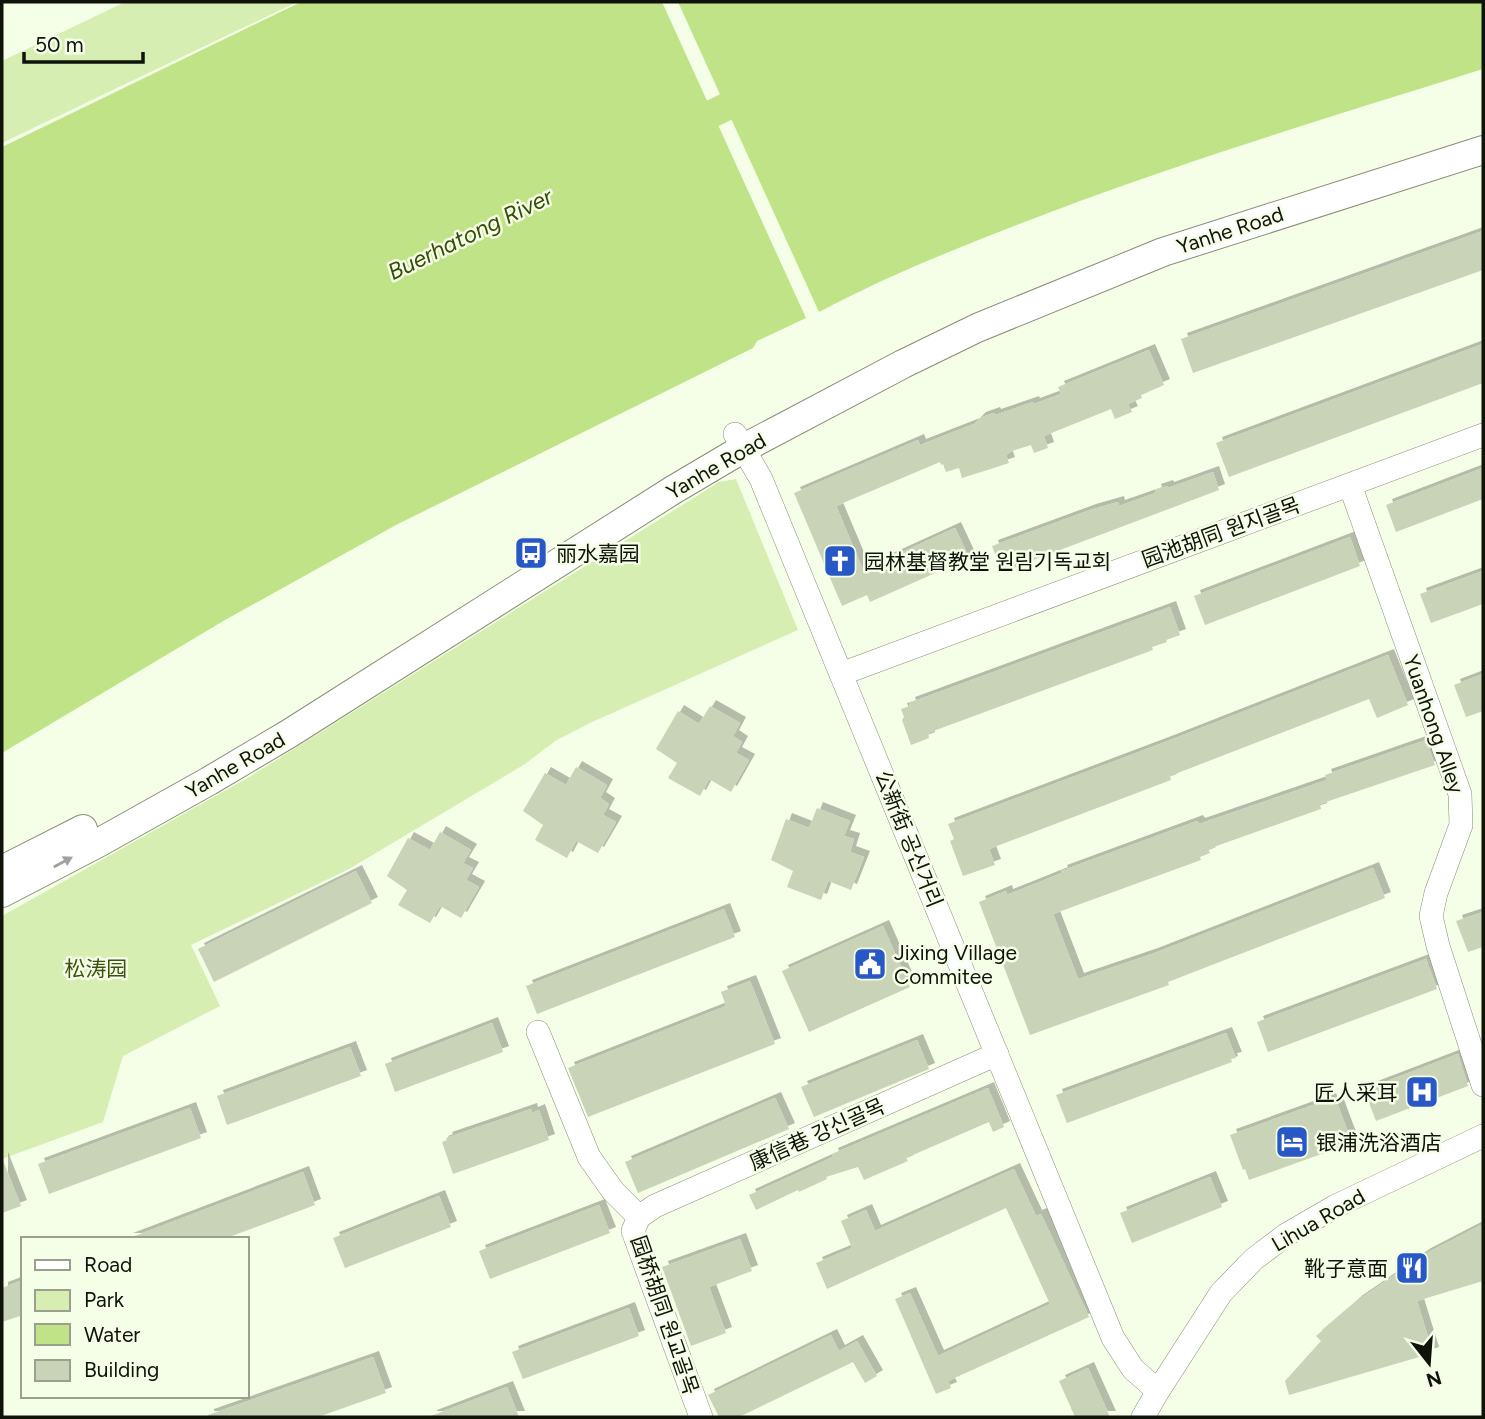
<svg xmlns="http://www.w3.org/2000/svg" width="1485" height="1419" viewBox="0 0 1485 1419" font-family="Figtree,'Noto Sans SC','Noto Sans KR',sans-serif">
<style>
.green{fill:#d6eeb1}
.water{fill:#c1e387}
.lines{fill:none;stroke-linecap:round;stroke-linejoin:round}
.river{stroke:#c1e387;stroke-width:28}
.building{fill:#c8d3b7;filter:url(#shadow)}
.minor-casing{stroke:#858f75;stroke-width:24}
.major-casing{stroke:#858f75;stroke-width:30}
.minor{stroke:#fff;stroke-width:23}
.major{stroke:#fff;stroke-width:28}
.oneway{fill:#9fa19d}
.labels{text-anchor:middle;dominant-baseline:central;stroke-width:5;stroke-linejoin:round;paint-order:stroke}
.street-label{font-size:21px;fill:#0f1309;stroke:#f5ffe7}
.poi-label{font-size:21px;fill:#0f1309;stroke:#f5ffe7;text-anchor:start}
.park-label{font-size:21px;fill:#3e5210;stroke:#f5ffe7}
.water-label{font-size:23px;font-style:italic;fill:#374b06;stroke:#f5ffe7}
</style>
<defs>
<filter id="shadow"><feDropShadow dx="6" dy="-6" stdDeviation="0" flood-color="#0004"/></filter>
</defs>
<rect width="100%" height="100%" fill="#f5ffe7"/>
<g class="green">
<polygon points="125,2 297,2 2,143 2,61"/>
<polygon points="736,479 798,630 590,723 555,741 525,764 349,869 191,945 220,1006 123,1056 103,1122 2,1159 2,916 251,776 719,482"/>
</g>
<g class="water">
<polygon points="301,2 662,2 806,318 757,341 753,348 396,525 225,620 2,753 2,147"/>
<path d="M678,2H1483V69C1324,119 1164,167 1009,228C945,253 881,279 819,312Z"/>
</g>
<g class="lines">
<polyline class="river" points="681,129 760,90"/>
</g>
<g class="building">
<polygon points="1483,231 1483,270 1193,373 1181,339"/>
<polygon points="1483,344 1483,383 1229,477 1216,443"/>
<polygon points="1149,350 1164,385 1141,395 1142,398 1128,404 1132,412 1115,419 1111,409 1044,436 1048,448 1034,453 1031,445 1012,451 1006,455 1009,463 997,467 962,478 959,468 946,472 943,464 941,465 940,462 836,506 863,570 955,528 969,558 870,602 867,595 842,606 794,493 918,440 920,445 974,424 980,418 994,413 995,415 1033,402 1034,404 1061,394 1058,387"/>
<polygon points="1483,468 1483,499 1396,532 1386,505"/>
<polygon points="1213,472 1219,490 1002,572 992,546 1090,510 1118,502 1119,506 1156,493 1155,490 1167,486 1168,488"/>
<polygon points="1350,537 1360,566 1205,625 1194,596"/>
<polygon points="1483,571 1483,604 1431,623 1420,594"/>
<polygon points="1170,607 1180,635 1166,640 1167,642 1152,647 1153,650 928,733 929,738 911,745 902,720 904,717 901,709 910,706 909,703"/>
<polygon points="1388,655 1408,705 1377,718 1369,699 1170,776 1171,780 989,849 995,865 963,876 950,841 954,839 948,824 1168,741"/>
<polygon points="1483,674 1483,711 1466,717 1454,685"/>
<polygon points="710,706 740,723 733,736 742,742 736,753 749,760 731,792 709,779 700,796 668,778 677,763 656,749 678,711 699,724"/>
<polygon points="1426,740 1435,765 1320,804 1321,809 1208,849 1210,853 1200,857 1201,860 1053,914 1078,979 1152,954 1373,868 1385,898 1168,982 1169,985 1030,1035 979,902 1006,891 1007,895 1062,873 1061,871 1197,821 1199,824 1327,780 1325,775"/>
<polygon points="576,767 607,785 600,798 609,804 603,815 616,822 598,853 576,841 567,858 535,840 543,825 523,811 545,773 566,785"/>
<polygon points="817,808 850,821 844,836 854,839 850,852 864,857 851,890 828,881 821,900 787,887 793,871 771,860 786,819 809,828"/>
<polygon points="440,832 471,850 463,863 473,868 466,880 479,887 461,918 440,906 430,923 398,905 407,890 387,876 408,838 430,850"/>
<polygon points="356,871 372,903 214,982 198,949"/>
<polygon points="724,909 735,937 537,1014 526,986"/>
<polygon points="1483,912 1483,947 1468,952 1456,921"/>
<polygon points="883,926 910,987 809,1032 782,971"/>
<polygon points="1426,959 1437,989 1268,1052 1257,1022"/>
<polygon points="750,981 775,1044 588,1117 568,1068 726,1006 721,992"/>
<polygon points="492,1023 503,1052 395,1092 385,1064"/>
<polygon points="1226,1033 1236,1058 1231,1059 1232,1062 1067,1123 1056,1095"/>
<polygon points="917,1040 929,1069 814,1117 801,1087"/>
<polygon points="350,1047 361,1076 227,1125 217,1096"/>
<polygon points="1458,1054 1468,1086 1376,1121 1364,1090"/>
<polygon points="988,1088 1004,1127 993,1132 989,1122 906,1158 908,1161 864,1180 858,1167 826,1177 827,1179 799,1192 798,1190 756,1210 749,1195 833,1157 832,1154"/>
<polygon points="775,1098 789,1129 638,1193 625,1162"/>
<polygon points="1330,1099 1332,1104 1337,1103 1352,1143 1249,1180 1245,1169 1243,1170 1230,1135"/>
<polygon points="190,1108 201,1138 49,1194 38,1164"/>
<polygon points="531,1109 532,1113 539,1110 549,1140 453,1174 442,1142 447,1140 446,1138"/>
<polygon points="2,1158 21,1206 2,1213"/>
<polygon points="1014,1169 1036,1216 1041,1214 1089,1317 948,1381 951,1388 936,1394 895,1299 910,1293 938,1356 1050,1304 1006,1208 827,1289 816,1263 852,1248 841,1221 866,1210 875,1231"/>
<polygon points="303,1172 315,1205 224,1239 127,1239"/>
<polygon points="1210,1177 1222,1207 1132,1243 1120,1213"/>
<polygon points="439,1196 451,1227 345,1268 333,1238"/>
<polygon points="599,1205 610,1233 490,1279 479,1251"/>
<polygon points="1483,1224 1483,1281 1417,1301 1433,1353 1289,1395 1285,1381 1321,1341 1316,1336 1357,1301 1425,1254"/>
<polygon points="740,1239 752,1271 709,1287 726,1333 691,1346 662,1267"/>
<polygon points="23,1280 23,1315 2,1322 2,1288"/>
<polygon points="629,1308 639,1336 523,1379 512,1352"/>
<polygon points="831,1335 839,1351 857,1341 877,1376 865,1383 853,1362 739,1417 719,1417 708,1395"/>
<polygon points="373,1357 386,1393 318,1417 208,1417 208,1415"/>
<polygon points="1088,1368 1110,1417 1075,1417 1059,1381"/>
<polygon points="507,1387 519,1417 431,1417 431,1416"/>
</g>
<g class="lines">
<defs>
<g id="minor">
<polyline points="735,434 761,479 1113,1338 1133,1369 1158,1391"/>
<polyline points="1350,485 1460,794 1461,825 1436,893 1431,916 1438,946 1483,1085"/>
<polyline points="841,674 1483,435"/>
<polyline points="538,1032 589,1157 613,1191 639,1217 633,1231 701,1417"/>
<polyline points="639,1217 655,1206 997,1054"/>
<polyline points="1143,1417 1158,1391 1221,1293 1254,1259 1286,1235 1336,1206 1483,1136"/>
</g>
<g id="major">
<polyline points="2,870 83,829"/>
<polyline points="2,893 100,842 209,781 290,733 673,490 744,448 903,364 977,328 1163,252 1483,150"/>
</g>
</defs>
<use href="#minor" class="minor-casing"/>
<use href="#major" class="major-casing"/>
<use href="#minor" class="minor"/>
<use href="#major" class="major"/>
</g>
<defs><path id="oneway-solid" d="M-6-.8H1V-3.2L6.5 0L1 3.2V.8H-6Z" transform="scale(1.75)"/></defs>
<use class="oneway" href="#oneway-solid" transform="translate(63 862) rotate(-28)"/>
<defs>
<symbol id="bus-square" viewBox="-11 -11 22 22"><rect x="-9" y="-9" width="18" height="18" rx="4" fill="#2758c6" stroke="#f5ffe7"/><path d="M-5-6H5V4H4V6H2V4H-2V6H-4V4H-5ZM-3.5-4V0h7V-4ZM-3.5 1.2v1.5H-2V1.2ZM2 1.2v1.5H3.5V1.2Z" fill="#fff"/></symbol>
<symbol id="church-square" viewBox="-11 -11 22 22"><rect x="-9" y="-9" width="18" height="18" rx="4" fill="#2758c6" stroke="#f5ffe7"/><path d="M-1.2-6h2.4v3.5h3.3v2.4h-3.3V6h-2.4V-.1h-3.3v-2.4h3.3Z" fill="#fff"/></symbol>
<symbol id="civic-square" viewBox="-11 -11 22 22"><rect x="-9" y="-9" width="18" height="18" rx="4" fill="#2758c6" stroke="#f5ffe7"/><path d="M-.6-6.5H3V-4.5H.6V-3L4-1V1h2V6H-6V1h2V-1L-.6-3ZM-1.2 2.5V6h2.4V2.5Z" fill="#fff"/></symbol>
<symbol id="hospital-square" viewBox="-11 -11 22 22"><rect x="-9" y="-9" width="18" height="18" rx="4" fill="#2758c6" stroke="#f5ffe7"/><path d="M-5-5h3v3.5h4V-5h3V5h-3V1.5h-4V5h-3Z" fill="#fff"/></symbol>
<symbol id="hotel-square" viewBox="-11 -11 22 22"><rect x="-9" y="-9" width="18" height="18" rx="4" fill="#2758c6" stroke="#f5ffe7"/><path d="M-6-4.5h1.5V1H6V5H4.5V3h-9V5H-6ZM-4 0a1.8 1.8 0 1 1 3.6 0ZM.5 0V-2.5h3Q6-2.5 6 0Z" fill="#fff"/></symbol>
<symbol id="restaurant-square" viewBox="-11 -11 22 22"><rect x="-9" y="-9" width="18" height="18" rx="4" fill="#2758c6" stroke="#f5ffe7"/><path d="M-5-6h1v4h1v-4h1v4h1v-4h1v5L-1.5 .5V6h-2V.5L-5-1ZM5-6V6H3V1.5H1.5Q1.5-4 5-6Z" fill="#fff"/></symbol>
</defs>
<g fill-rule="evenodd">
<use href="#bus-square" x="512" y="534" width="38" height="38"/>
<use href="#church-square" x="821" y="542" width="38" height="38"/>
<use href="#civic-square" x="851" y="945" width="38" height="38"/>
<use href="#hospital-square" x="1403" y="1073" width="38" height="38"/>
<use href="#hotel-square" x="1273" y="1123" width="38" height="38"/>
<use href="#restaurant-square" x="1393" y="1249" width="38" height="38"/>
</g>
<g class="labels">
<g class="street-label">
<text transform="translate(1230 230) rotate(-18)">Yanhe Road</text>
<text transform="translate(716 466) rotate(-30)">Yanhe Road</text>
<text transform="translate(1221 532) rotate(-20)">园池胡同 원지골목</text>
<text transform="translate(1434 724) rotate(71)">Yuanhong Alley</text>
<text transform="translate(235 765) rotate(-30)">Yanhe Road</text>
<text transform="translate(909 839) rotate(68)">公新街 공신거리</text>
<text transform="translate(817 1134) rotate(-24)">康信巷 강신골목</text>
<text transform="translate(1318 1220) rotate(-30)">Lihua Road</text>
<text transform="translate(665 1315) rotate(71)">园桥胡同 원교골목</text>
</g>
<g class="poi-label">
<text x="556" y="553">丽水嘉园</text>
<text x="864" y="561">园林基督教堂 원림기독교회</text>
<text x="894" y="952">Jixing Village<tspan x="894" dy="24">Commitee</tspan></text>
<text x="1398" y="1092" text-anchor="end">匠人采耳</text>
<text x="1316" y="1142">银浦洗浴酒店</text>
<text x="1388" y="1268" text-anchor="end">靴子意面</text>
</g>
<g class="park-label">
<text x="96" y="968">松涛园</text>
</g>
<g class="water-label">
<text transform="translate(470 234) rotate(-26)">Buerhatong River</text>
</g>
</g>
<rect width="1485" height="1419" fill="none" stroke="#0f1309" stroke-width="7"/>
<rect x="21" y="1237" width="228" height="161" fill="#f5ffe7" stroke="#99a18e" stroke-width="2"/>
<rect x="35" y="1260" width="35" height="10" fill="#ffffff" stroke="#99a18e" stroke-width="2"/>
<text x="84" y="1272" font-size="21" fill="#0f1309">Road</text>
<rect x="35" y="1290" width="35" height="21" fill="#d6eeb1" stroke="#99a18e" stroke-width="2"/>
<text x="84" y="1307" font-size="21" fill="#0f1309">Park</text>
<rect x="35" y="1324" width="35" height="21" fill="#c1e387" stroke="#99a18e" stroke-width="2"/>
<text x="84" y="1342" font-size="21" fill="#0f1309">Water</text>
<rect x="35" y="1360" width="35" height="21" fill="#c8d3b7" stroke="#99a18e" stroke-width="2"/>
<text x="84" y="1377" font-size="21" fill="#0f1309">Building</text>
<g transform="translate(1429 1363) rotate(163)" stroke="#f5ffe7" stroke-width="5" paint-order="stroke">
<path d="M0-5L12 26L0 18L-12 26Z" fill="#0f1309"/>
<text y="-10" font-size="19" font-weight="bold" text-anchor="middle" fill="#0f1309">N</text>
</g>
<path d="M24 52v10h119v-10" fill="none" stroke="#0f1309" stroke-width="3.5"/>
<text x="35" y="52" font-size="21" fill="#0f1309" stroke="#f5ffe7" stroke-width="5" paint-order="stroke">50 m</text>
</svg>
